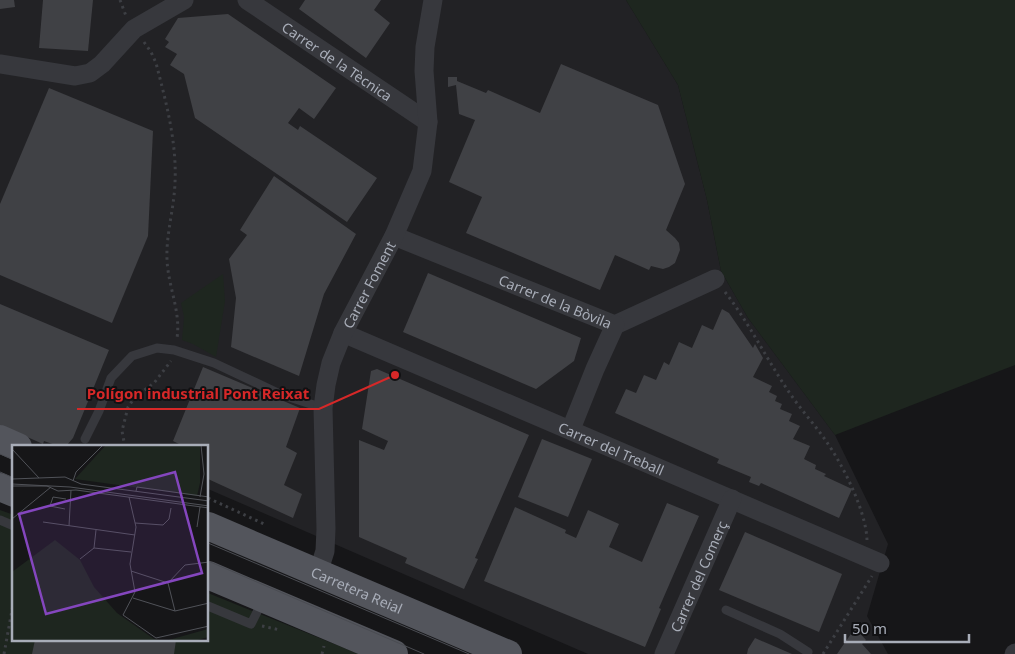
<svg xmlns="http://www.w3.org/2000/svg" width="1015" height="654" viewBox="0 0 1015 654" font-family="'Noto Sans',sans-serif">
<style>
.built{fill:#222225}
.green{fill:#1e261f}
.building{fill:#404145}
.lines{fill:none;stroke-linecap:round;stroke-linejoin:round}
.path{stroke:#3d3f44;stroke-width:3;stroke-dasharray:2.5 4;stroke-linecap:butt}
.service{stroke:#37383d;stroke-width:9}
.minor{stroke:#37383d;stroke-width:19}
.primary{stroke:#53555c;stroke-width:28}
.tram{stroke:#4a4c52;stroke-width:1}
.labels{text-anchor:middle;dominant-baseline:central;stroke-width:4;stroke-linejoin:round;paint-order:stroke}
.street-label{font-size:14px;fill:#a8adb8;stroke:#111113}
.inset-road{fill:none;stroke:#505258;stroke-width:1}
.view{fill:#8446be;fill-opacity:0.15;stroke:#8446be;stroke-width:2.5}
.inset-edge{fill:none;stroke:#a8adb8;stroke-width:2.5}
.leader{fill:none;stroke:#d62828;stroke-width:2}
.callout-dot{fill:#d62828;stroke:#111113;stroke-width:2}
.callout-label{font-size:15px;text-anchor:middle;font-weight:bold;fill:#d62828;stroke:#111113;stroke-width:4;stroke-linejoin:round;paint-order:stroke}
</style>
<rect width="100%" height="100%" fill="#161618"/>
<polygon class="built" points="0,0 626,0 678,85 707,200 721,271 748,318 835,435 888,544 867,616 888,654 588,654 208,489 208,447 35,446 0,432"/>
<g class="green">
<polygon points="626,0 1015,0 1015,365 835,435 748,318 721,271 707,200 678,85"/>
<polygon points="223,274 225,301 216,357 193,344 182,340 184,317 181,303"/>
<polygon points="0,510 14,515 14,640 208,640 208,593 359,654 0,654"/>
</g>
<g class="building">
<polygon points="0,0 14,0 15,7 0,9"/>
<polygon points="43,0 93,0 88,51 39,48"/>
<polygon points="305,0 381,0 374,10 390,23 366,58 299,9"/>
<polygon points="228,14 336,88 314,119 299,108 288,123 298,130 300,126 377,178 347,222 195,118 184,74 170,65 177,54 165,47 169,42 165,39 178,18"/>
<polygon points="561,64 658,105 685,184 666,230 675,238 679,243 680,250 675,263 669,267 663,269 651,266 649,270 615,255 600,290 466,233 482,197 449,182 475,120 459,114 456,85 448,87 448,77 457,77 457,81 486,93 488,90 540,113"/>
<polygon points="49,88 153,131 148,236 112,323 0,275 0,204"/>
<polygon points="274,176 356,234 324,294 299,376 231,347 236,298 229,259 247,235 240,230"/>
<polygon points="428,273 581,338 574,361 536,389 403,332"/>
<polygon points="0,304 109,350 73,438 67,445 61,447 44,441 43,444 0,425"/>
<polygon points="722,309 729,313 753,348 755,344 763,358 753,377 772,386 769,392 777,396 775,401 782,404 780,409 792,414 789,421 800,426 793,439 810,446 804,459 816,465 815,469 826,474 824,476 852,489 839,518 761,483 759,486 749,482 751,477 717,463 719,459 615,413 626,389 636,393 644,375 656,380 664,362 669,365 679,342 692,348 702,325 713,330"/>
<polygon points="203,367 300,408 286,447 297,453 284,485 302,494 293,518 208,479 208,447 185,447 173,441"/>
<polygon points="377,369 529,435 475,558 478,559 464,589 405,563 407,558 359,537 359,440 384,450 388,441 362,429 371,371"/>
<polygon points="542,439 592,459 568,517 518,497"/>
<polygon points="667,503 699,516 659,608 661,609 645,647 484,581 515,507 566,530 565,533 576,538 588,510 619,524 609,547 642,562"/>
<polygon points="745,532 842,574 819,632 719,590"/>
<polygon points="855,628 866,640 862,644 871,654 837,654"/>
<polygon points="755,638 792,654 747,654 748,649"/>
<polygon points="35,640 176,640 174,654 32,654"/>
</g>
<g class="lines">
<g class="path">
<polyline points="120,0 126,16"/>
<path d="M144,42L151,52L156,63C166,102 177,142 175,183C174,209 166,234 167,259C168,287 181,311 177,338"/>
<path d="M725,292C750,324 768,362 791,395C802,411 815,425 826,441C843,465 866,511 867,540"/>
<polyline points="125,447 122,431 128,407 135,397 154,383 171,361"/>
<polyline points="208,498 264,524"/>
<polyline points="262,626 280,630"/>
<polyline points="4,654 14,599"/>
<polyline points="322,654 324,646"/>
<polyline points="823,654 872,576"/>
</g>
<g class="service">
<polyline points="85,439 99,411 111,378 132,356 157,348 174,350 214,363 280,394 323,408"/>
<polyline points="0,520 14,526"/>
<polyline points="208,606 251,624 262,602"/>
<polyline points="726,610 780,634 808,652 807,654"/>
</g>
<g class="minor">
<path id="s1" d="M247,0L428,122"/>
<polyline points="0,64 75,76 90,73 102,64 134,29 184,0"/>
<path id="s2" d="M394,236L615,325L715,279"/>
<path id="s3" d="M343,333L880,563"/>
<polyline points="571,429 595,369 615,325"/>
<path id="s4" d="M318,573L325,551L326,529L323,408L326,385L331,363L343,333L394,236L422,171L428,122L424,71L425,47L433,0"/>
<path id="s5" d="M664,654L732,499"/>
<polyline points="1014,654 1015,653"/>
</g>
<g class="primary">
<polyline points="0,439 18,447"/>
<polyline points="0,487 14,493"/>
<path id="s6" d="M208,526L508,654"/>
<polyline points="208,575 394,654"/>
</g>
<g class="tram">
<polyline points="0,454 14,460"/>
<polyline points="0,472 14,478"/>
<polyline points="208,543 469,654"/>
<polyline points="208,561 424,654"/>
</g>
</g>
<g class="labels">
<g class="street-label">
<text stroke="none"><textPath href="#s1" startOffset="109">Carrer de la Tècnica</textPath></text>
<text stroke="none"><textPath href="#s4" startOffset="299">Carrer Foment</textPath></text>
<text stroke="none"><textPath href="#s2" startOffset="174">Carrer de la Bòvila</textPath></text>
<text stroke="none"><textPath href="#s3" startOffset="292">Carrer del Treball</textPath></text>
<text stroke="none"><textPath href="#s5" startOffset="85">Carrer del Comerç</textPath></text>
<text stroke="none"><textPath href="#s6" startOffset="162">Carretera Reial</textPath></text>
</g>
</g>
<g transform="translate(12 445)">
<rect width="196" height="196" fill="#161618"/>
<path d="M94,0H188V38L185,51L63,34ZM43,95L68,115L82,142L105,168L142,194L153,196L196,184V192L183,196H0V127Z" fill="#1e261f"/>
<path class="inset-road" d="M0,4L27,33M0,34L53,32L69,39L197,56M61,36L64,27L91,0M0,39L58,42L197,61M0,41H35L46,46L64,45L197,63M124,46L125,42L197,52M117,52L124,82L118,119L123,147L111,170L144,193L197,181M188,52L192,29L189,0M53,64L38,61L41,52L54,54M0,74L39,42M31,77L123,90M123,78L151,80L157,74L159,63M57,81L59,45M185,82L188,62M82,103L84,85M68,114L82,103L119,107M119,126L156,138L173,120L197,117M156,138L163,166M121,153L163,166L197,158"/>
<path class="view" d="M163,27L190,128L34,169L7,69Z"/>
<rect width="196" height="196" class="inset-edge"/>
</g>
<path class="leader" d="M395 375L319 409H77"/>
<circle class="callout-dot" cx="395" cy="375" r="5"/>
<g class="callout-label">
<text x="198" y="399">Polígon industrial Pont Reixat</text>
</g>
<path d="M845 634v8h124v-8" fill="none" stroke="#a8adb8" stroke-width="2.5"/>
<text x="852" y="634" font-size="15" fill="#a8adb8" stroke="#111113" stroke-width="4" paint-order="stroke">50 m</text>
</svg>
